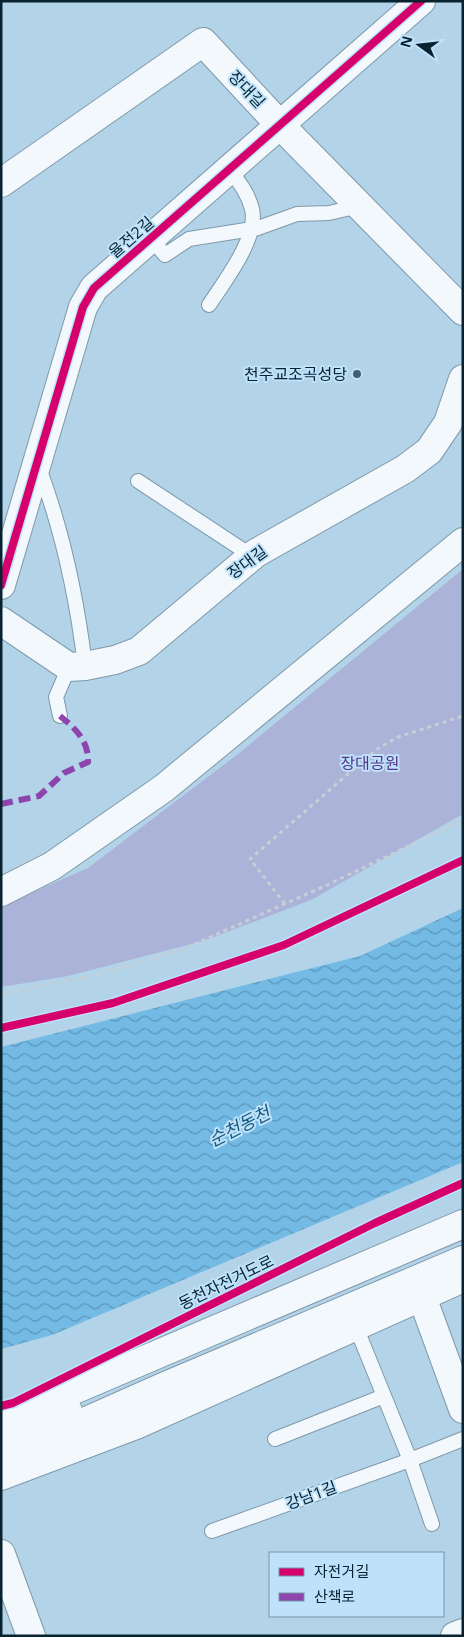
<svg xmlns="http://www.w3.org/2000/svg" width="464" height="1637" viewBox="0 0 464 1637" font-family="'Open Sans','Noto Sans KR',sans-serif">
<style>
.green{fill:#abb3d8}
.water{fill:url(#water-waves)}
.lines{fill:none;stroke-linecap:round;stroke-linejoin:round}
.service-casing{stroke:#7f99a9;stroke-width:16}
.minor-casing{stroke:#7f99a9;stroke-width:30}
.secondary-casing{stroke:#7f99a9;stroke-width:30}
.path{stroke:#c5cfd5;stroke-width:3;stroke-dasharray:4 4;stroke-linecap:butt}
.service{stroke:#f3f8fc;stroke-width:14}
.minor{stroke:#f3f8fc;stroke-width:28}
.secondary{stroke:#f3f8fc;stroke-width:28}
.quiet{stroke:#8e44ad;stroke-width:6;stroke-dasharray:12 6;stroke-linecap:butt}
.cycleway-casing{stroke:#bee2fa;stroke-width:11}
.cycleway{stroke:#d6006c;stroke-width:8}
.poi-dot{fill:#446070;stroke:#bee2fa;stroke-width:2}
.labels{text-anchor:middle;dominant-baseline:central;stroke-width:4;stroke-linejoin:round;paint-order:stroke}
.street-label{font-size:16px;fill:#082230;stroke:#bee2fa}
.poi-label{font-size:16px;fill:#082230;stroke:#bee2fa;text-anchor:end}
.park-label{font-size:16px;fill:#56348e;stroke:#bee2fa}
.water-label{font-size:18px;font-style:italic;fill:#185a7d;stroke:#bee2fa}
</style>
<defs>
<pattern id="water-waves" width="16" height="10" patternUnits="userSpaceOnUse" patternTransform="scale(1.25)"><rect width="16" height="10" fill="#73bae5"/><path d="M0 5q4-4 8 0t8 0" fill="none" stroke="#5c97ba"/></pattern>
</defs>
<rect width="100%" height="100%" fill="#b2d3e8"/>
<polygon class="green" points="463,569 463,814 311,900 203,941 68,976 1,987 1,906 88,868 238,754"/>
<polygon class="water" points="463,908 463,1162 52,1335 1,1349 1,1047 360,956"/>
<g class="lines">
<defs>
<g id="service">
<polyline points="151,238 165,255 189,239 258,228 297,214 329,213 359,206"/>
<path d="M209,305C224,282 259,237 252,209C248,193 239,182 229,169"/>
<path d="M39,468C63,532 77,599 85,666"/>
<polyline points="138,481 252,556"/>
<polyline points="60,716 56,697 69,667"/>
<polyline points="356,1327 410,1460 432,1524"/>
<polyline points="275,1439 384,1396"/>
<polyline points="212,1531 410,1460 463,1439"/>
</g>
<g id="minor">
<polyline points="1,183 203,42 280,125 463,311"/>
<polyline points="1,585 83,307 94,288 421,1"/>
<polyline points="1,621 69,667 85,666 115,660 139,651 256,553 405,469 429,451 448,423 463,379"/>
<polyline points="1,892 52,866 164,788 463,542"/>
<polyline points="422,1297 463,1409"/>
<polyline points="1,1421 463,1224"/>
<polyline points="1,1476 136,1425 463,1278"/>
<polyline points="1,1554 31,1636"/>
</g>
<g id="secondary">
<polyline points="1,1439 68,1411"/>
<polyline points="1,1459 163,1387 463,1260"/>
<polyline points="455,1636 463,1633"/>
</g>
</defs>
<use href="#service" class="service-casing"/>
<use href="#minor" class="minor-casing"/>
<use href="#secondary" class="secondary-casing"/>
<g class="path">
<polyline points="285,904 250,859 377,749 398,737 463,716"/>
<polyline points="1,994 94,975 179,951 327,885 463,820"/>
</g>
<use href="#service" class="service"/>
<use href="#minor" class="minor"/>
<use href="#secondary" class="secondary"/>
<path class="quiet" d="M1,804L39,796L64,773L88,762C89,741 75,728 60,716"/>
<defs>
<g id="cycleway">
<polyline points="1,585 83,307 94,288 421,1"/>
<polyline points="1,1028 113,1003 284,945 463,860"/>
<polyline points="1,1406 13,1403 375,1223 463,1183"/>
</g>
</defs>
<use href="#cycleway" class="cycleway-casing"/>
<use href="#cycleway" class="cycleway"/>
</g>
<circle class="poi-dot" cx="357" cy="374" r="5"/>
<g class="labels">
<g class="street-label">
<text transform="translate(247 89) rotate(47)">장대길</text>
<text transform="translate(131 237) rotate(-41)">율전2길</text>
<text transform="translate(247 562) rotate(-36)">장대길</text>
<text transform="translate(226 1282) rotate(-26)">동천자전거도로</text>
<text transform="translate(311 1495) rotate(-20)">강남1길</text>
</g>
<g class="poi-label">
<text x="347" y="374">천주교조곡성당</text>
</g>
<g class="park-label">
<text x="370" y="763">장대공원</text>
</g>
<g class="water-label">
<text transform="translate(239 1126) rotate(-27)">순천동천</text>
</g>
</g>
<rect width="464" height="1637" fill="none" stroke="#082230" stroke-width="5"/>
<rect x="269" y="1552" width="175" height="65" fill="#bee2fa" stroke="#7595a9"/>
<rect x="279" y="1568" width="25" height="8" fill="#d6006c" stroke="#7595a9"/>
<text x="314" y="1577" font-size="15" fill="#082230">자전거길</text>
<rect x="279" y="1593" width="25" height="8" fill="#8e44ad" stroke="#7595a9"/>
<text x="314" y="1602" font-size="15" fill="#082230">산책로</text>
<g transform="translate(419 45) rotate(285)" stroke="#bee2fa" stroke-width="4" paint-order="stroke">
<path d="M0-4L9 19L0 12L-9 19Z" fill="#082230"/>
<text y="-8" font-size="14" font-weight="bold" text-anchor="middle" fill="#082230">N</text>
</g>
</svg>
